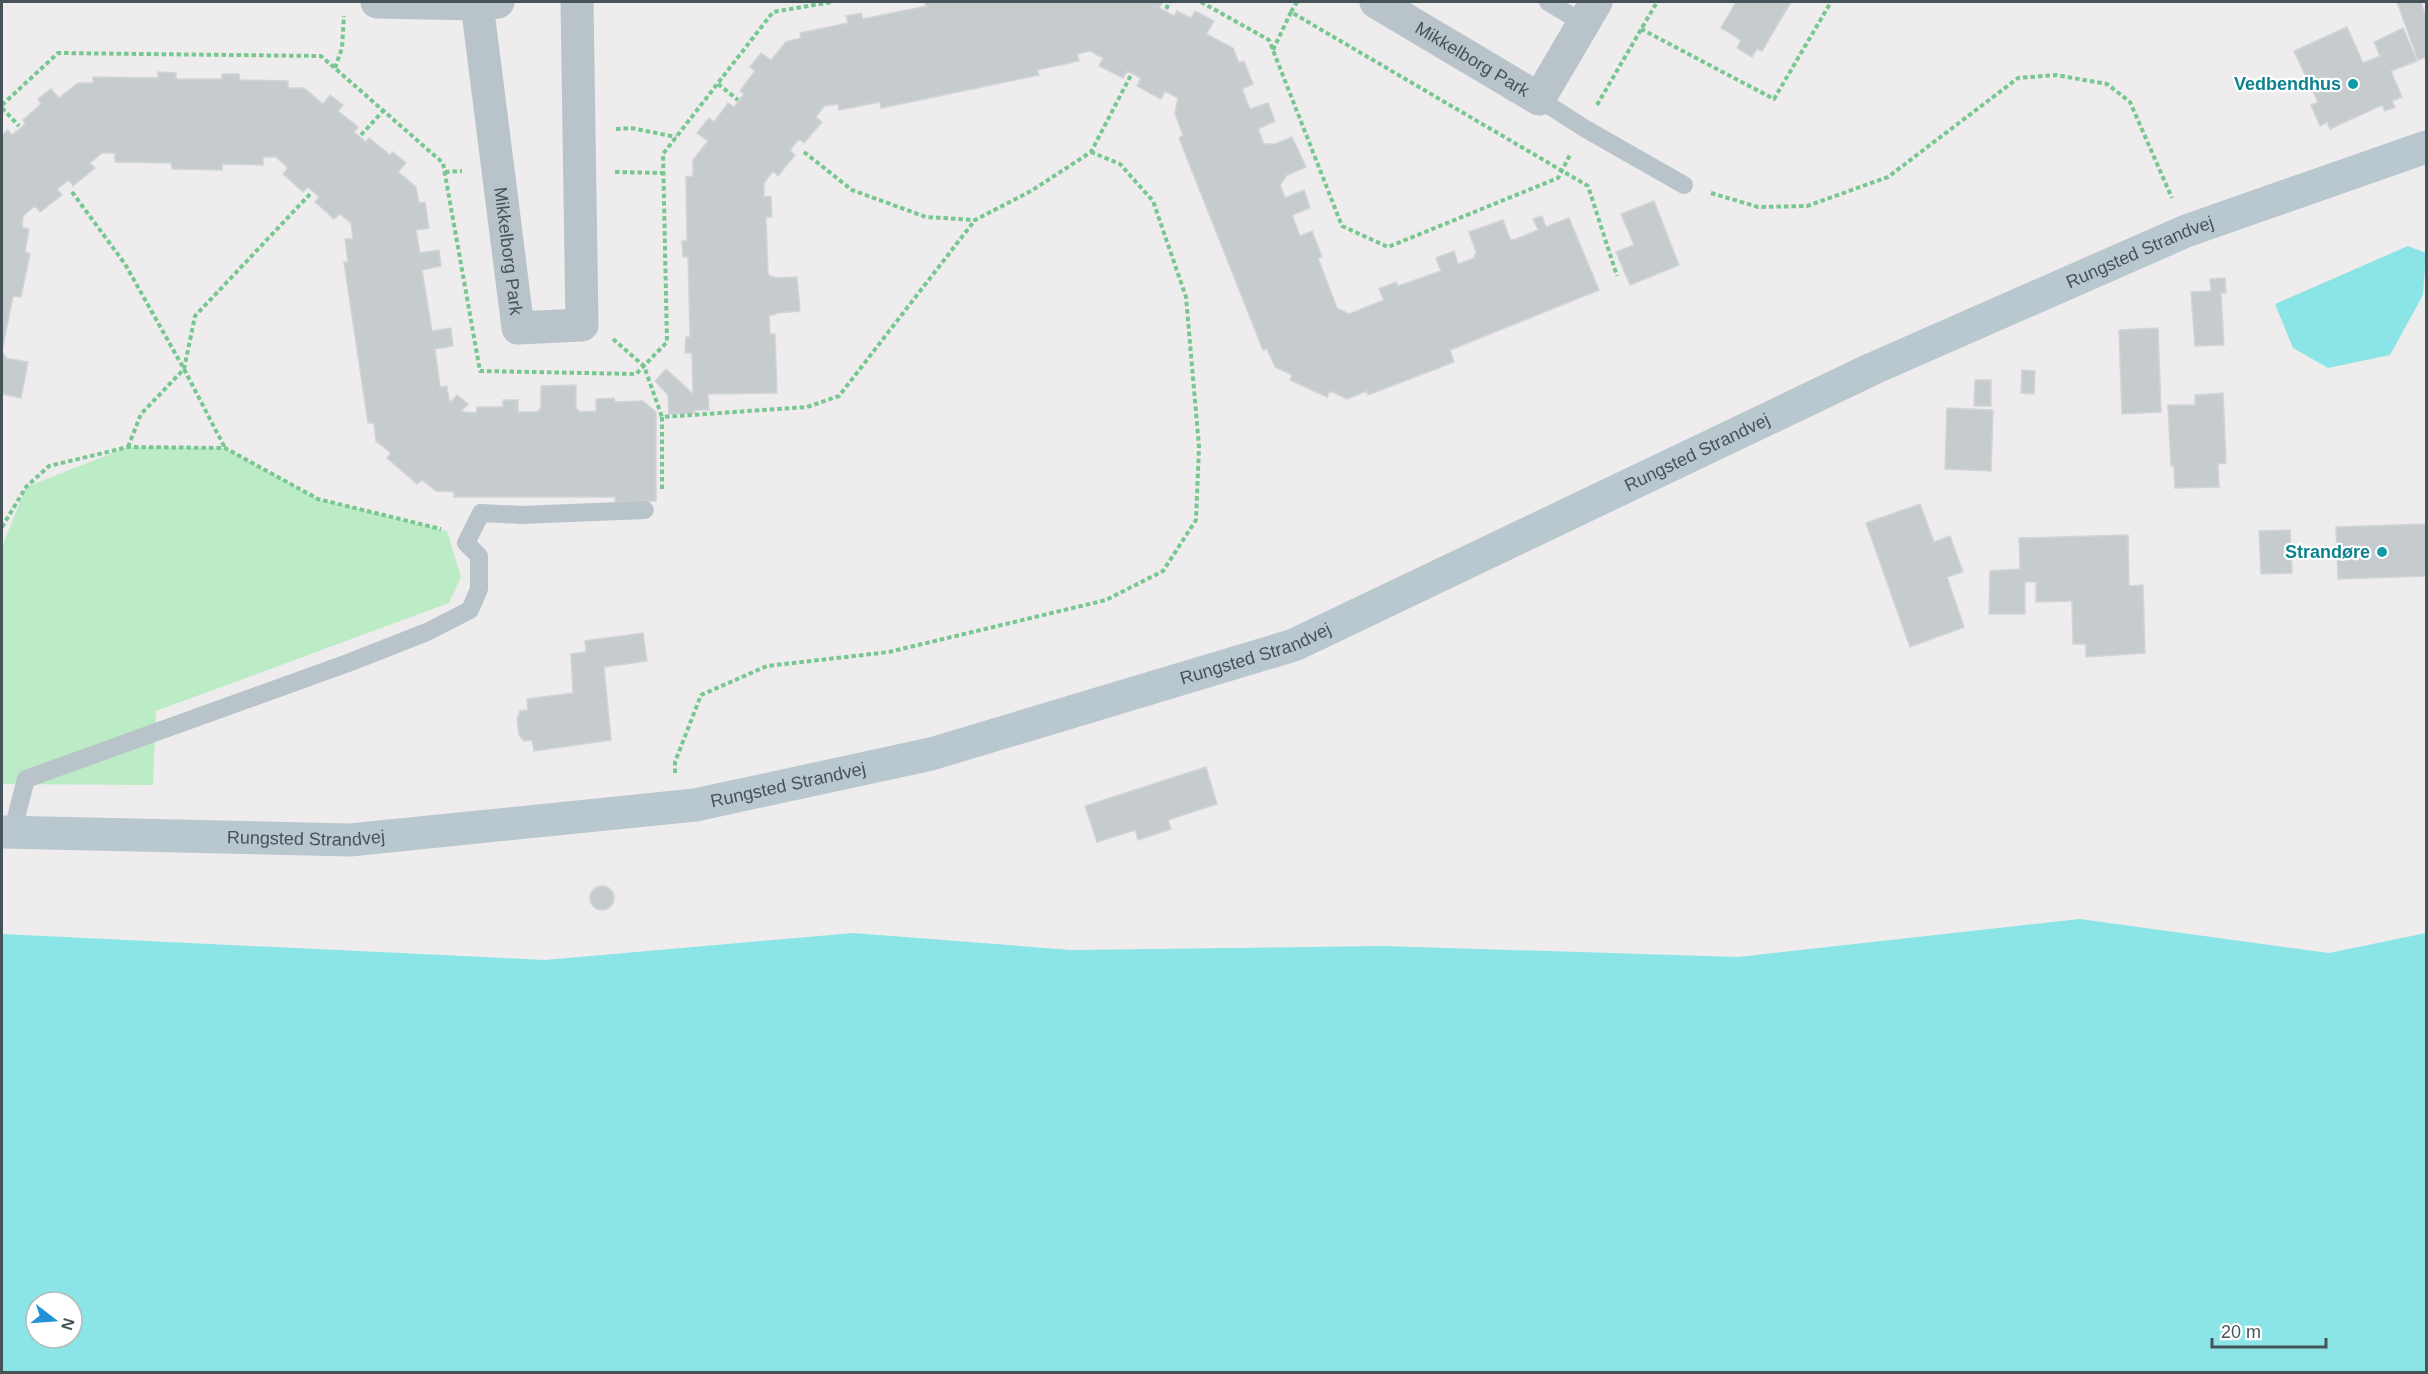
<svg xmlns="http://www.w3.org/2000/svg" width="2428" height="1374" viewBox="0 0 2428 1374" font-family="Arial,sans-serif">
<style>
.green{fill:#bcecc5}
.water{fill:#8be5e6;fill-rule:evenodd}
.building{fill:#c6cbce;stroke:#d1d4d8;stroke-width:1.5}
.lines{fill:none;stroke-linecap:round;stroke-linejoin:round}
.path{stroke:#76c790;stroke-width:4;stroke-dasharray:4.5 3;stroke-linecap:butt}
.lane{stroke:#b8c4c9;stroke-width:18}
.street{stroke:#b8c4c9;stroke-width:33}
.secondary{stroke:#b9c7ce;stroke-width:33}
.culture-dot{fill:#0f9aa8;stroke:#fff;stroke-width:2}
.labels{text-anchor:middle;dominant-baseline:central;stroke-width:4.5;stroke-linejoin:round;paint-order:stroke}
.street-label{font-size:18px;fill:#465359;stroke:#fff}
.culture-label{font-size:18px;font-weight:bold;fill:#0d838f;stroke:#fff;text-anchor:end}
</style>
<rect width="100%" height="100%" fill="#efeced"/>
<polygon class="green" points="128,447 225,448 318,499 447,531 461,577 449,603 156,711 153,785 2,784 2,547 26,487"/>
<g class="water">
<polygon points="2408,246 2426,253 2423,295 2390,355 2328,368 2293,348 2275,304"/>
<path d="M2080,919L2329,953L2426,933V1372H2V934L545,960L853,933L1071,950L1383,946L1738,957ZM36,1302H72V1338H36Z"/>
</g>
<g class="building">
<polygon points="924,2 1160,2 1162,3 1159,8 1174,16 1177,11 1191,18 1195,11 1214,21 1206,34 1233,48 1239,63 1244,61 1253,84 1242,89 1250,109 1268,103 1275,121 1258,129 1264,144 1275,144 1292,137 1306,167 1287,175 1280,185 1285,198 1304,190 1310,208 1292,215 1300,236 1312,231 1322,257 1318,258 1337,308 1349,314 1384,300 1379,289 1396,282 1398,286 1441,271 1436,258 1454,251 1458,264 1474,258 1476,252 1469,232 1503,220 1510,239 1514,240 1538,230 1533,219 1542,216 1546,227 1569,218 1599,290 1450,350 1454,362 1368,395 1367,391 1347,399 1330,391 1327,397 1290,380 1292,375 1275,367 1267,349 1263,350 1179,138 1183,135 1175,114 1178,98 1165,91 1161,99 1137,86 1141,78 1127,71 1123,78 1099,66 1103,58 1090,51 1077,54 1079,61 1037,70 1039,75 881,108 880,102 839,110 838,104 824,106 816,117 822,122 804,143 799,139 790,150 795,155 778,176 773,171 764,183 764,197 771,196 772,217 766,217 768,275 776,278 797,277 800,311 778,313 769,316 770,334 775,334 777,393 708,394 709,410 694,410 695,413 669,414 668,395 655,381 666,369 693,394 692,353 685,353 686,337 690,337 688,257 683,257 682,241 687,241 686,177 693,176 693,160 708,141 697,133 709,118 714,122 728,103 734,107 744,94 740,91 755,71 750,67 761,53 771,60 786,42 801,38 800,33 848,23 846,16 861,13 863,19 926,6"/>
<polygon points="1736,2 1791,2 1762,51 1757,49 1752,57 1737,48 1741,40 1721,28"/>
<polygon points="2397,2 2421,2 2426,17 2426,57 2418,60"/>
<polygon points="2347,27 2363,63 2380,56 2374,42 2403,28 2417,61 2391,71 2402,97 2392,101 2395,107 2385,111 2382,105 2330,129 2327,122 2320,126 2311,105 2318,102 2294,51"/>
<polygon points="158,72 176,73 176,79 222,79 222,74 239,74 240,80 288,81 288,88 304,88 323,104 330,95 343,105 338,111 358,127 354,132 366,142 369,138 390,155 393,152 406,163 398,172 416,187 419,203 425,202 429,228 416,230 420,253 439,250 441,266 422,270 432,331 451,328 453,346 435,349 440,387 447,386 449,400 451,402 457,395 468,404 461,411 464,412 476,413 477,407 503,407 503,400 518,400 518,412 537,412 541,408 541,386 576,385 576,408 580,412 596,411 596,399 614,398 615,402 643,401 656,412 656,501 615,502 615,497 454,497 454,492 436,491 422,480 417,484 387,458 391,453 376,441 374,423 368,423 344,262 348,262 345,239 353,239 351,223 340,214 334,219 315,202 319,197 308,187 303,192 283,174 288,168 276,157 263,157 263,165 222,164 222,170 172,169 171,163 115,162 115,153 102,153 90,163 95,168 73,186 69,180 57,189 62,195 40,212 35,206 23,216 22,227 29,229 25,252 30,254 21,297 13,296 2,351 6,358 28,362 21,398 2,394 2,135 8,130 12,135 25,124 23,120 41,104 38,99 51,89 59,98 78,83 93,83 93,77 158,78"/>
<polygon points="1654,201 1679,265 1630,285 1616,252 1634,245 1621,214"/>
<polygon points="2225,278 2226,293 2221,293 2224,345 2195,346 2191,292 2211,291 2210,279"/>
<polygon points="2158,328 2161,412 2122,414 2119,330"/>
<polygon points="2022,370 2035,371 2034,394 2021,393"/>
<polygon points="1975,380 1991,380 1991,406 1974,406"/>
<polygon points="2223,393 2226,463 2218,464 2219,487 2175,488 2174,466 2171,466 2168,405 2195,405 2195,395"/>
<polygon points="1947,408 1993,410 1991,471 1945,469"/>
<polygon points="1920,504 1934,542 1950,536 1963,572 1947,577 1964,627 1910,647 1866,523"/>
<polygon points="2426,524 2426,576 2338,579 2336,527"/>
<polygon points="2290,530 2292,573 2261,574 2259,531"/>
<polygon points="2128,535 2129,586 2143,585 2145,653 2086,657 2086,644 2073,644 2072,601 2036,602 2036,582 2025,582 2025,614 1989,614 1990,571 2020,569 2019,538"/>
<polygon points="643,633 647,661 604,667 611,740 534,751 532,740 524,741 519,735 517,719 520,711 528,710 527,699 573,693 571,654 586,652 585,641"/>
<polygon points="1206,767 1217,804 1168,820 1171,829 1138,840 1135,830 1097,842 1085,806"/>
<circle cx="602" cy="898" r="12"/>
</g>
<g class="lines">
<g class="path">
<polyline points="1201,2 1269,40 1342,226 1388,247 1558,178 1571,153"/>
<polyline points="1166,9 1170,2"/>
<polyline points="1291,12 1297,2"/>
<polyline points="1641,29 1774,99 1831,2"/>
<polyline points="1273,50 1291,12 1588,186 1617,276"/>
<polyline points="335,68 342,48 344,16"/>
<polyline points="718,84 738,100"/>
<polyline points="2,105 58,53 321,56 443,163 480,371 636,374 667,342 663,154 773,12 832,2"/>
<polyline points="1597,105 1657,2"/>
<polyline points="2,108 19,126"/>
<polyline points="616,129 631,128 676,137"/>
<polyline points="361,135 384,110"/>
<polyline points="804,152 852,190 926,217 975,220 1031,191 1091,152 1131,75"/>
<polyline points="445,172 462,171"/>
<polyline points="615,172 663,173"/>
<polyline points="72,192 125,264 184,369 225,448"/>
<polyline points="1711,193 1758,207 1807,206 1888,177 2018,78 2056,75 2107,84 2130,102 2172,198"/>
<polyline points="613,339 644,366 662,417"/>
<polyline points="128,447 141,414 184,369 195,316 311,193"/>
<polyline points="662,489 662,417 807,407 839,396 975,220"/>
<polyline points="2,527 26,487 49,466 128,447 225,448 318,499 441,529"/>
<polyline points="675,773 675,762 701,695 767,666 889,652 1106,600 1163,571 1196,520 1199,447 1186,297 1153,201 1120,164 1091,152"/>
</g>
<g class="lane">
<polyline points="1548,2 1583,23"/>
<polyline points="1539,99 1584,128 1684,185"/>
<polyline points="12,833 26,779 348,663 427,632 470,610 479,589 479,556 466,543 481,513 521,515 645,510"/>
</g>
<g class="street">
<polyline points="377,2 477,4 498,2"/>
<path id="s1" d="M1376,2L1539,99L1596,2"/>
<path id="s2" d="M477,4L518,328L582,325L577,2"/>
</g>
<path class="secondary" id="s3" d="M2,832L350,840L695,805L931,754L1294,645L1872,369L2186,231L2426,147"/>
</g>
<g class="culture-dot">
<circle cx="2353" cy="84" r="6"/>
<circle cx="2382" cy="552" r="6"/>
</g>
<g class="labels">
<g class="street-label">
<text stroke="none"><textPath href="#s1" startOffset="112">Mikkelborg Park</textPath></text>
<text stroke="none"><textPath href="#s2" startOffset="249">Mikkelborg Park</textPath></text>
<text stroke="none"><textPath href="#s3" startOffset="2248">Rungsted Strandvej</textPath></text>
<text stroke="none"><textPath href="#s3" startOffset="1762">Rungsted Strandvej</textPath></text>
<text stroke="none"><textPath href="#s3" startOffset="1276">Rungsted Strandvej</textPath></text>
<text stroke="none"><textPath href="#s3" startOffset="790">Rungsted Strandvej</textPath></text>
<text stroke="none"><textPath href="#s3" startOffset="304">Rungsted Strandvej</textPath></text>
</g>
<g class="culture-label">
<text x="2341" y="84">Vedbendhus</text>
<text x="2370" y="552">Strandøre</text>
</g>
</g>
<rect width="2428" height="1374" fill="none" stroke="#465359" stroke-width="6"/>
<g transform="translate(54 1320) rotate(107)"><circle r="28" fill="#ffffff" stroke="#b5babd" stroke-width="1.5"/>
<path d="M0-4.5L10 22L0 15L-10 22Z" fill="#2292d3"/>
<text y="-9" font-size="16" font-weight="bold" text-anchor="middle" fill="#465359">N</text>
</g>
<path d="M2212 1338v9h114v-9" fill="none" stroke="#465359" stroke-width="3"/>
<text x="2221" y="1338" font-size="18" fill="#465359" stroke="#ffffff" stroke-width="4.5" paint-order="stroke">20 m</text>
</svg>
